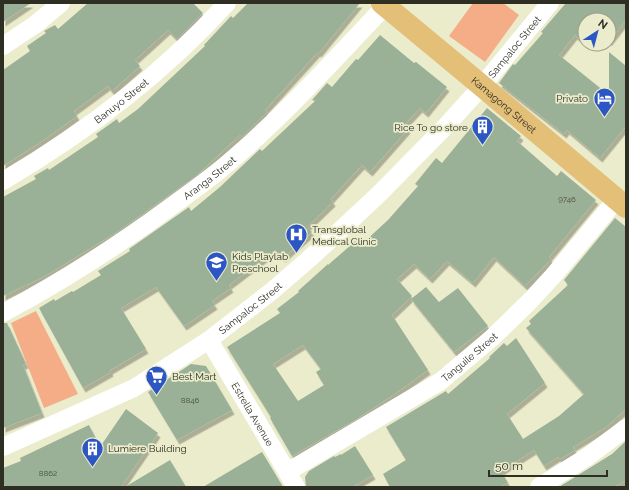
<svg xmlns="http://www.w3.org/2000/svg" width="629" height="490" viewBox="0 0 629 490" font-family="Raleway,sans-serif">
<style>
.green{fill:#f5ad88}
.building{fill:#9ab097;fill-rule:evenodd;filter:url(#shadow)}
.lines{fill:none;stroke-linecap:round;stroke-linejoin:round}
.minor{stroke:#fff;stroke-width:18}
.major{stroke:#e3bf77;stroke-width:22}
.labels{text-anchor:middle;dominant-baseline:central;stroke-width:3.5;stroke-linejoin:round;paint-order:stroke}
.number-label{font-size:8px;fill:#494e3f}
.street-label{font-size:10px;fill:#2e2e22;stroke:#eaeccb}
.poi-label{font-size:10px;fill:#2e2e22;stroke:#eaeccb;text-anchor:start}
</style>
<defs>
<filter id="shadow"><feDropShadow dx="2.5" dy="4.5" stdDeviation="0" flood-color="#0004"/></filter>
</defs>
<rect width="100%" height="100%" fill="#eaeccb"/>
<g class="green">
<polygon points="473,3 503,3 519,15 485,62 449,36"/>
<polygon points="36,311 78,394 44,408 11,323"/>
</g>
<g class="building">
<polygon points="3,3 31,3 3,22"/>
<polygon points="88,3 193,3 203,13 177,39 168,30 135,60 140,66 112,91 108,86 74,111 77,116 42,141 3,166 3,70 30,51 27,46 46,33 44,31 55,25 58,29"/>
<polygon points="248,3 360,3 319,53 318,52 265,110 267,112 242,137 240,135 196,176 117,232 45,276 3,296 3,197 36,179 34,176 48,168 49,170 98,137 96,134 117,119 119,123 138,109 205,46 204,45 231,16 233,18"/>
<polygon points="566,3 626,3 626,20 609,42 609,20 585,20 585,43 575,35 559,55 609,95 609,52 626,66 626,126 600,158 567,130 564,134 499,83 513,64 515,65 543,33 541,32"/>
<polygon points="380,35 414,63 416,62 447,87 426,113 420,108 404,125 408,129 370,172 362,165 331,199 333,202 307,227 312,232 283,258 275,250 229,285 231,288 212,301 215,305 184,326 156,287 121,308 146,349 110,370 111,372 83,388 39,308 54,299 55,301 72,291 73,292 101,275 98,271 130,251 129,249 189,207 191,211 220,187 260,149 262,151 315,101 312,100 327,83 332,87 356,59 358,60"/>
<path d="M487,108L521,136L517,141L557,176L561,171L596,200L549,257L551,259L525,286L494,257L473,283L447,261L430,279L414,264L397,279L412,296L392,315L428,370L393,395L355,420L292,456L270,418L271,417L227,347L280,313L277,309L299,292L298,291L328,264V265L359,238L363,243L388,220L418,186L415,184L436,158L442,163ZM303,345L321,369L316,372L324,385L298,401L273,364Z"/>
<polygon points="615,218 626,227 626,409 606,427 573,447 575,450 560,459 558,457 544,466 534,450 501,471 508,483 500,487 390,487 383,474 406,460 386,427 446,391 448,394 490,358 489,357 504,343 507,346 516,338 545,383 507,414 523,439 559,416 584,394 526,328 531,324 529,321 568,285 564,280"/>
<polygon points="426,287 439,302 458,288 488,326 454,352 411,299"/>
<polygon points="3,323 7,323 26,364 23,365 42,413 3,428"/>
<polygon points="191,364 206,366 232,410 177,440 148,392"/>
<polygon points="126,409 158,433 121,487 5,487 3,482 3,468 21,461 20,458 89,425 100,447"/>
<polygon points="626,441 626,480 614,487 559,487 612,454"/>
<polygon points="355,446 373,475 352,487 306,487 305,477 309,471 334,456 335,457 341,454 341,455"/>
<polygon points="262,452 283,487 203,487"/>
<polygon points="170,460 186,487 125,487"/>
</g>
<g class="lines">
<g class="minor">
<polyline points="3,46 36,24 61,3"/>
<path id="s1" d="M3,181C86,132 162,75 227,3"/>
<path id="s2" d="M3,313C61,282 116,247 169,208C191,192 214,176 234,158C288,111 336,58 385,6"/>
<path id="s3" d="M209,340L296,487"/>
<path id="s4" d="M3,447L134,388L209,340L272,291L309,259L332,238L379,194L445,127L482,86L550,3"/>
<path id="s5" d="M287,472L441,381L493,337L531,300L553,276L616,200"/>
<polyline points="539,487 587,457 626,428"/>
</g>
<path class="major" id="s6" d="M382,3L482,86L626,207"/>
</g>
<defs>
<symbol id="hotel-pin" viewBox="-11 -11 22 30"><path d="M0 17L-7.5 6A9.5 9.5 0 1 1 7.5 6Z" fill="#2d56c5" stroke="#eaeccb"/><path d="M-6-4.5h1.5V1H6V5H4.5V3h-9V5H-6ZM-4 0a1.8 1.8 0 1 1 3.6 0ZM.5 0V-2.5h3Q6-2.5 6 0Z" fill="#fff"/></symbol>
<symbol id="building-pin" viewBox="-11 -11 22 30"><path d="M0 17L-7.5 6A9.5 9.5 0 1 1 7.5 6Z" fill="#2d56c5" stroke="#eaeccb"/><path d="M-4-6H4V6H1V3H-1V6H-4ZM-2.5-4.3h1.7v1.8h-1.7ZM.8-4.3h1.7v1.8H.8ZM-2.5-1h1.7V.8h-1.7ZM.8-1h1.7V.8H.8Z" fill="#fff"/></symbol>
<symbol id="hospital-pin" viewBox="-11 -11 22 30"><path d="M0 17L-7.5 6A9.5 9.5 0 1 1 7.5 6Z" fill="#2d56c5" stroke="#eaeccb"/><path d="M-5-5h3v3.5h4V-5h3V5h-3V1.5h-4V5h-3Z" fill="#fff"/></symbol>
<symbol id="school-pin" viewBox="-11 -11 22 30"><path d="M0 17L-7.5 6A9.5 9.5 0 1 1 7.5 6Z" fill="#2d56c5" stroke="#eaeccb"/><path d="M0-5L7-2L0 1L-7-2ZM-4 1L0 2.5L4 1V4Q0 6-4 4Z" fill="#fff"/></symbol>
<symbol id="supermarket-pin" viewBox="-11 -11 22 30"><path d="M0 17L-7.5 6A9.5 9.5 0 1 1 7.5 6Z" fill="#2d56c5" stroke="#eaeccb"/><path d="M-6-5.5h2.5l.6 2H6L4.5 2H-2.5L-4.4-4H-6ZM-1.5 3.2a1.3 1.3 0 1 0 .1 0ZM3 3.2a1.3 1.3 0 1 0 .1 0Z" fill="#fff"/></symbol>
</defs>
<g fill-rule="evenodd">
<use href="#hotel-pin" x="592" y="86" width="25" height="34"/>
<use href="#building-pin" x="470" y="114" width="25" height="34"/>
<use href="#hospital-pin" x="284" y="222" width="25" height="34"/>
<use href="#school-pin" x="204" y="250" width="25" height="34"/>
<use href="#supermarket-pin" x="144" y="364" width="25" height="34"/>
<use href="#building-pin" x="80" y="436" width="25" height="34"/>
</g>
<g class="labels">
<g class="number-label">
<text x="567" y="199">9746</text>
<text x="190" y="400">8846</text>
<text x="48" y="473">8862</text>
</g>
<g class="street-label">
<text stroke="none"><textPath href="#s4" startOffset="657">Sampaloc Street</textPath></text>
<text stroke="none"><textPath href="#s1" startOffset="143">Banuyo Street</textPath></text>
<text stroke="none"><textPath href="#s6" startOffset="159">Kamagong Street</textPath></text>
<text stroke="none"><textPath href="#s2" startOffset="247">Aranga Street</textPath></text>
<text stroke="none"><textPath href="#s4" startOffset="285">Sampaloc Street</textPath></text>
<text stroke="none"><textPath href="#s5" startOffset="216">Tanguile Street</textPath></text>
<text stroke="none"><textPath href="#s3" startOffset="86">Estrella Avenue</textPath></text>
</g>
<g class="poi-label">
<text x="588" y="98" text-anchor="end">Privato</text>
<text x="468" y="127" text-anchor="end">Rice To go store</text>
<text x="312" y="229">Transglobal<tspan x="312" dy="12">Medical Clinic</tspan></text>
<text x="232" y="256">Kids Playlab<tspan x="232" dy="12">Preschool</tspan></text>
<text x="172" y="376">Best Mart</text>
<text x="108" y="448">Lumiere Building</text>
</g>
</g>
<rect width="629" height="490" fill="none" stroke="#2e2e22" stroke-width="8"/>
<g transform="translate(597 32) rotate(36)"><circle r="19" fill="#eaeccb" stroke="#9fa087"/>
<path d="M0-3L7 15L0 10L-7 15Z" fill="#2d56c5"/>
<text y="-6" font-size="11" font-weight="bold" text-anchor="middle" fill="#2e2e22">N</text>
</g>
<path d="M489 470v6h118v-6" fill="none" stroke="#2e2e22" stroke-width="2"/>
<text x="495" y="470" font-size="12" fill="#2e2e22" stroke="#eaeccb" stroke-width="3" paint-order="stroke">50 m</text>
</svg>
